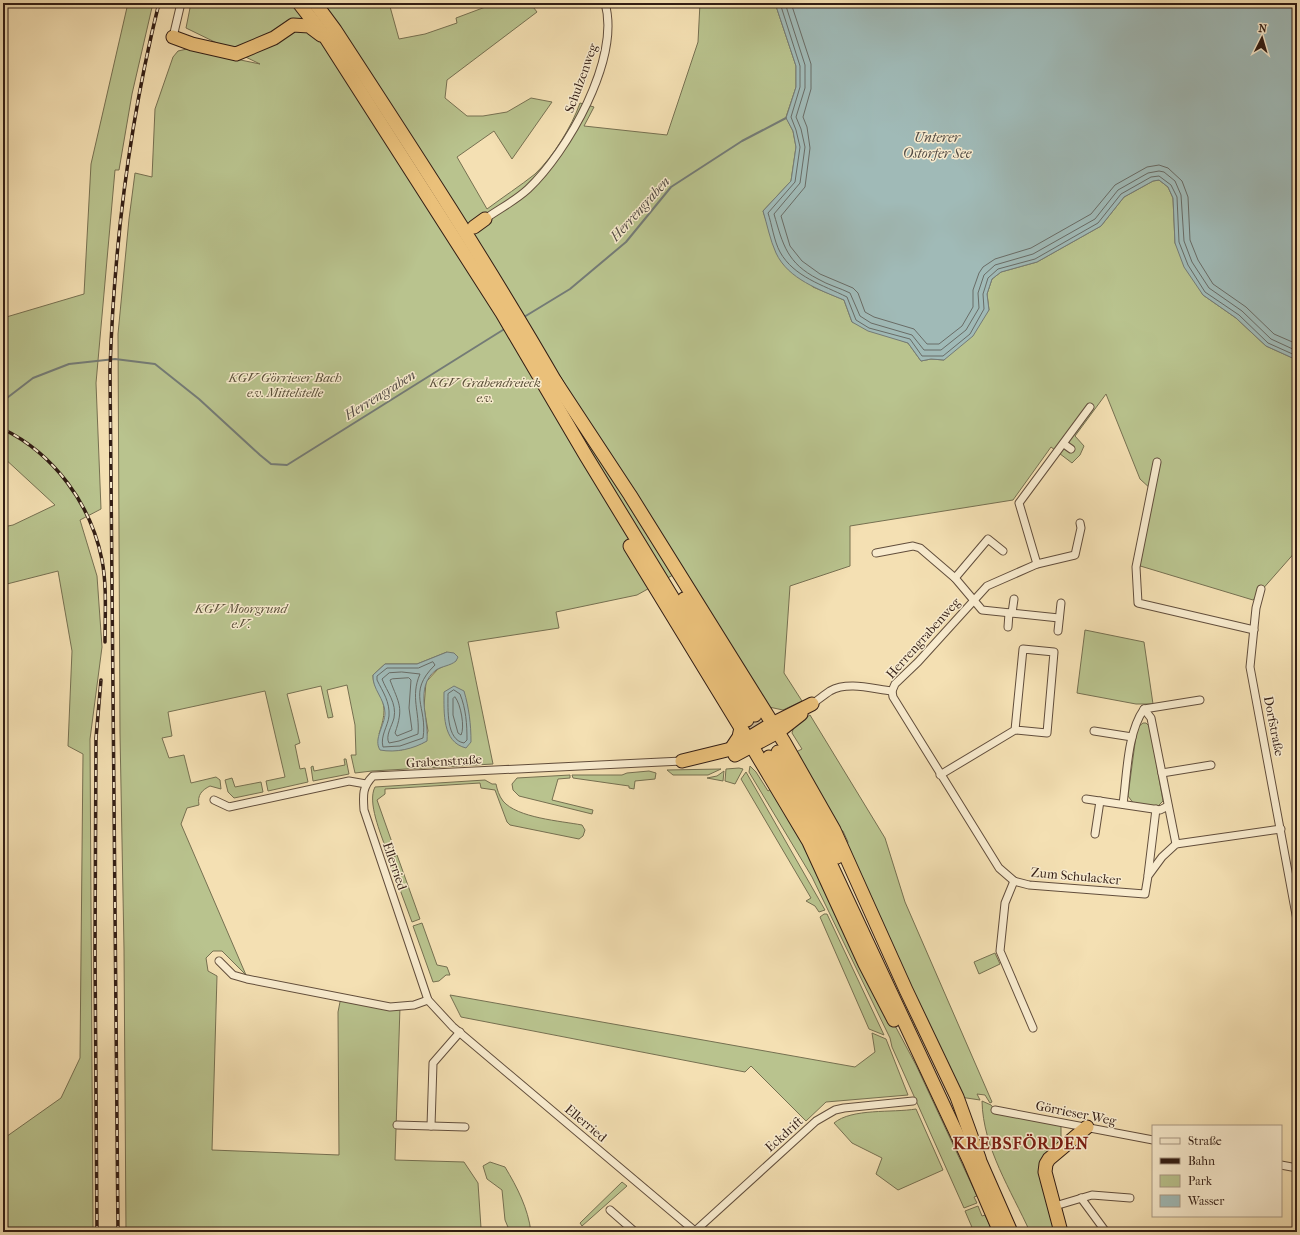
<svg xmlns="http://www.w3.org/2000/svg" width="1300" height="1235" viewBox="0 0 1300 1235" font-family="'IM FELL French Canon',serif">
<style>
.green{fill:#b9c38e;stroke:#767051;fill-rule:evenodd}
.water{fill:#a0bab7;stroke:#747b76}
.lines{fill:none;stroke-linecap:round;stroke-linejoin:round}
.shore{stroke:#696c66;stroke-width:1}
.stream{stroke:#747b76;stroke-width:2}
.highway-tunnel{stroke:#cdb993;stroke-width:13;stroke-dasharray:13 6;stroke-linecap:butt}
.street-casing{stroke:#624e3c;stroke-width:9}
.highway-casing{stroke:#321d14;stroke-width:15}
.street{stroke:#f8ebce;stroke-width:7}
.highway{stroke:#eac07a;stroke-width:13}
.rail-casing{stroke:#321d14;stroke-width:3.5}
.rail{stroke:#f8ebce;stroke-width:2;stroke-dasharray:6;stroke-linecap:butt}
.labels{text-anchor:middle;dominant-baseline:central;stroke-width:3;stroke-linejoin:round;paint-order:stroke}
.street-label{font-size:13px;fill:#321d14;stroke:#f8ebce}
.park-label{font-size:13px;font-style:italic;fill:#5a4f39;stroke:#f8ebce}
.water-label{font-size:14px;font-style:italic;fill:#534c45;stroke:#f8ebce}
.district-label{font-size:17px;font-weight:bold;letter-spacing:1px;fill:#7a1f14;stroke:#f8ebce}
</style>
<rect width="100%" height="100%" fill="#f4e0b3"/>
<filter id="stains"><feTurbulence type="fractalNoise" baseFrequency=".005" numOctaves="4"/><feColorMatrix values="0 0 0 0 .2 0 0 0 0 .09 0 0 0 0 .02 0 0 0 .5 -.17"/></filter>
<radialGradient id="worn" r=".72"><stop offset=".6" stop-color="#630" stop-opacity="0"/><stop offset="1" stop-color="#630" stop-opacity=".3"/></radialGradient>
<g class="green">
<polygon points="128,3 153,3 132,94 119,170 115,170 96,383 101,509 80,520 97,576 102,647 90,739 93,1232 3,1232 3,1139 61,1098 80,1058 83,754 68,746 72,651 58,571 3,585 3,527 13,525 55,505 3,457 3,318 84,294 91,164"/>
<path d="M191,3H389L399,39L425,34L457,23L456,18L496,3H530L537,12L447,80L445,98L467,116H483L507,112L531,98L552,102L512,159L494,131L457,157L487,209C503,197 520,186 535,174C553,157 572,126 580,103L594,107L584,126L667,135L698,42L700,3H775L796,66V87L786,117L793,131L796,147L791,181L763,211L777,254L813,287L844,300L852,322L908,343L921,361L931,359L944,360L989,310L987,294L992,279L1001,272L1037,262L1101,226L1124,197L1153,181L1159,180L1168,187L1173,198L1175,243L1203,295L1236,318L1266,346L1297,360V550L1253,600L1137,565L1152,490L1140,479L1106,394L1075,436L1084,446L1080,455L1072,463L1051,447L1013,500L850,526V566L790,586L784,673L802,701L783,710L769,707L682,570L637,595L556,612L559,628L468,642L493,764L372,771L355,773L351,755H356L355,725L347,685L327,690L333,717L328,718L321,686L287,694L300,743L295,745L300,769L305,768L308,782L268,791L266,781L285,777L265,691L168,712L172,736L162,738L169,758L184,755L191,783L216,777L220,780L221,789L210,786C202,790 197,795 199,805L187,808L181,824L246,975L222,951H213L206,958L208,971L217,976L212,1150L339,1155L338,1012L341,997L400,1007L395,1160L464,1162L478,1183L481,1228L487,1232H126L124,949L120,733L118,334L129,219L135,173L152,177L155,109L173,57L178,51L187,49L260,64L186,28ZM447,652L444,666L438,669L426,682L424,707L428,731L423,743L401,750L379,734C384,718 387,708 379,692C375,686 373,682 373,675L385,664H417Z"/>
<polygon points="1085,630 1144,642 1153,704 1136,704 1077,693"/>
<polygon points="810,715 885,838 905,902 992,1102 990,1103 985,1095 977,1094 980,1100 960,1097 847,845 848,842 843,831 839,829 796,752 802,749 792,733 794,726"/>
<polygon points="1143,723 1146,723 1150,727 1163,801 1157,807 1134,804 1128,796 1137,728"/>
<polygon points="344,759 346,759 349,774 313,781 311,767 313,766 314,771 345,765"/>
<polygon points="750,766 756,772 768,791 771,789 783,803 858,956 916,1065 977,1196 974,1197 977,1203 964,1208 892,1047 890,1038 812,877 749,772"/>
<polygon points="739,768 743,769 735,784 725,781 726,769"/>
<polygon points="721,769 708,775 673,775 667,770"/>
<polygon points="649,771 656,773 655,779 635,781 634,789 629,788 629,786 573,778 572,775 622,775 627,773"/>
<polygon points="724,771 723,781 707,778 717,776"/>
<polygon points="746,772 825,910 819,912 815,906 806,901 811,898 741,779"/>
<polygon points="570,775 570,778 558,779 552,800 593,810 592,814 519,796 513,790 512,784 517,778"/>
<polygon points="232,778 235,787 261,782 263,792 234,798 228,792 225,780"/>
<path d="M485,780L492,784H496C497,789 499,796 503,801C517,818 561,821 582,825L585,830L583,836L579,839L510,825L507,822L495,790L481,788L480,783L385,789V794L377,800L394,848L386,849C381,834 367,802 375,787Z"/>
<polygon points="397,855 420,919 412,922 389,860"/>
<polygon points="824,914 827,914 884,1035 869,1029 820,917"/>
<polygon points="422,923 437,965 447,967 450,975 446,975 439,981 433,982 413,926"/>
<polygon points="995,953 1000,964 979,974 974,962"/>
<polygon points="450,995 855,1067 875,1052 872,1033 886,1039 908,1095 826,1102 806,1121 751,1066 745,1072 461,1017"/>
<path d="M982,1101L991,1105L995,1110L1061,1122V1148L1049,1159L1061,1232H1030C1011,1190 983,1148 982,1101Z"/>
<path d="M916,1109L943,1170L898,1190L876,1174L882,1158L852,1143L834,1123C852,1108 892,1113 916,1109Z"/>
<path d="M490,1162L505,1167C517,1187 528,1208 531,1232H510L505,1220L502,1190L487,1179L483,1166Z"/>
<polygon points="622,1182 627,1186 582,1226 580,1223"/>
<polygon points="978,1206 982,1216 985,1215 993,1232 974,1232 965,1211"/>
</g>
<g class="water">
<path d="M775,3H1297V360L1266,346L1236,318L1203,295L1184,267L1175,243L1173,198L1168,187L1159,180L1153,181L1124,197L1101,226L1037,262L1001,272L992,279L987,294L989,310L973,336L944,360L931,359L921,361L908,343L868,331L852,322L844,300C820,290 788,279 776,253C770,240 767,224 763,211L791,181L796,147L793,131L786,118L796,87V66Z"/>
<path d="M447,652L454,653L458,657L456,661C450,666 442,666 436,670C414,687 429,717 427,741C413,749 396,753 380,750C373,739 385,725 385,713C385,699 372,689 373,675L385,664H417Z"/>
<path d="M454,686L464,691C469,708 471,724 471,742L466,748C442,742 444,713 444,692Z"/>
</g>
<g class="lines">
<g class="shore">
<path d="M780,3L800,66V87L791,117L796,130L800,147L795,182L768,213C772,225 774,241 780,252C794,277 823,285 847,297L856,320L869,328L910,339L922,356H943L970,334L984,309L983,294L988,278L998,269L1035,259L1098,223L1121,194L1151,177L1159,176L1171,185L1177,197L1179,242L1188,265L1205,292L1239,315L1268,343L1297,356"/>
<path d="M785,3L805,65V88L796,117L801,129L805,147L800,183L774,214C783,245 787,263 818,279C828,285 840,288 850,293L860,316L871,323L912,335L924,350H941L966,330L979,308L978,293L984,275L995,265L1033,254L1095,219L1118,190L1148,173L1159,171L1164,172L1175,181L1181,195L1184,241L1192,262L1209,288L1242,311L1271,339L1297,351"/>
<polyline points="791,3 811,64 811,89 803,117 807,127 810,148 805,187 781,216 790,246 802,261 820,274 853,288 858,293 865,312 874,317 914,329 927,344 939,344 962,326 973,307 973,290 979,273 983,267 995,259 1031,248 1091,214 1115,185 1147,167 1159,165 1168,168 1182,181 1188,197 1190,240 1198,260 1213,284 1246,307 1274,334 1297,344"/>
<path d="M433,662L435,665C406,693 428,707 423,738L400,746L383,747C380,736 388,726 389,716C390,702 383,692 377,680V676L387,668H418Z"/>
<path d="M402,672L420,674C410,697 420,712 418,734L399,741L389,743C385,736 392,726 394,718C397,703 387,692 382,679L389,673Z"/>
<path d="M409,678L411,680L409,708L412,730L397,736L395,733C404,707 399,704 390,680L392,679Z"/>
<path d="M454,690L460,694C466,709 467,724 467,740L464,743C446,740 448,709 448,694Z"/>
<path d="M455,697C461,704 465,728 461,735L458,733L453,715V699Z"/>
</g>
<g class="stream">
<polyline points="524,317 570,289 626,242 671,187 742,141 786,118"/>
<polyline points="3,401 33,378 69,364 115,359 155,364 199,399 260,455 271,464 287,465 506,328"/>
</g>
<g class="highway-tunnel">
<polyline points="755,715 778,752"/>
<polyline points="747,720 769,757"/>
</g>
<defs>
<g id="street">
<polyline points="3,4 4,3"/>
<polyline points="173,37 181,3"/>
<path d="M485,219C499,209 515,201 528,189C567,152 621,59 605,3"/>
<polyline points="1064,444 1071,449"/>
<polyline points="1157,462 1136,567 1138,603 1254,630"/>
<polyline points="876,553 913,546 920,548 955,578 982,610 1059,618"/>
<polyline points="1037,564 1019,503 1090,407"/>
<polyline points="955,578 988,539 1003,551"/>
<polyline points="1261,589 1256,608 1250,667 1297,920"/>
<polyline points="1012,613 1014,599"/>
<polyline points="1008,627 1009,613"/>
<polyline points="1058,631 1061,603"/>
<polyline points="892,691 895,684 918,662 987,586 1037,564 1075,555 1081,528 1080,523"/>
<path d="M812,704C818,700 824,695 830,691C848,681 873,689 892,691L893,697L999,868L1014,881L1029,885L1145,894L1148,876L1162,857L1176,844L1281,829"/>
<polyline points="1144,709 1151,718 1176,844"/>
<polyline points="1094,731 1132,737"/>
<path d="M682,761L373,776C362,787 363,796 364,810L428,1000L453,1027L696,1232"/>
<polyline points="1162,773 1211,765"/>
<polyline points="940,775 1015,730 1047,733 1054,652 1023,649 1015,730"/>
<polyline points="1086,799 1160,810 1168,806"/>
<polyline points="214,800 229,807 349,781 366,784"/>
<path d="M1123,804C1127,775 1127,733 1144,709L1200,700"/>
<polyline points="1095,834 1100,801"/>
<polyline points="1148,875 1156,809"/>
<polyline points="1014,881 1005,903 1000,951 1033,1028"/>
<polyline points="219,961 233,975 247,979 390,1007 414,1005 428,1000"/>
<polyline points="995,1110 1153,1140"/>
<polyline points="397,1125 465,1127"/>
<polyline points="431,1126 433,1063 460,1032"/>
<polyline points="1281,1165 1297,1168"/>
<polyline points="1081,1198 1106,1232"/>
<polyline points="1055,1206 1092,1195 1130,1198"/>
<polyline points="610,1210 635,1232"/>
<polyline points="694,1232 816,1121 835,1110 844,1108 913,1101"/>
</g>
<g id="highway">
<polyline points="299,3 326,38 502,313 586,456 747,720"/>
<path d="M315,3L335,30C412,148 489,266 559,388"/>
<polyline points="173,37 192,44 236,54 274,38 293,25 309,26 321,35"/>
<polyline points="474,227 485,219"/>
<polyline points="555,381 630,495 784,742 834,830 906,990 957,1097 979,1158"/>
<polyline points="630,546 741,728 739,737 731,749"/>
<polyline points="684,599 755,715"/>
<polyline points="741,728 809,842 865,964 894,1020"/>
<polyline points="778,752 837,857"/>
<polyline points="735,755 778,732 801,714"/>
<polyline points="769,757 796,801 830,863 969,1160 1000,1232"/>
<polyline points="682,761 731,749 772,724 812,704"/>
<polyline points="975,1150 1011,1232"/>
<polyline points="1061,1232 1045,1172 1046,1164 1049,1159 1087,1127"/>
</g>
</defs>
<use href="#street" class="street-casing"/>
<use href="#highway" class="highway-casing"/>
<use href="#street" class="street"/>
<use href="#highway" class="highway"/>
<defs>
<g id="rail">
<path d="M3,429C54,454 91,504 102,560C107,586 105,615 105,642"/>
<polyline points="97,1232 95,950 96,738 101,680"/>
<path d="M118,1232L110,370C114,246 129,124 159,3"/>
</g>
</defs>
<use href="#rail" class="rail-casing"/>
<use href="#rail" class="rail"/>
</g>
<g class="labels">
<g class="street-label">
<text transform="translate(581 78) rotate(-70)">Schulzenweg</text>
<text transform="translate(923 638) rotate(-48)">Herrengrabenweg</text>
<text transform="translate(1274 726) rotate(79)">Dorfstraße</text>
<text transform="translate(444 761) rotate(-3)">Grabenstraße</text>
<text transform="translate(395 866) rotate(71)">Ellerried</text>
<text transform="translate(1076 876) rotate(5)">Zum Schulacker</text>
<text transform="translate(1076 1113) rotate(11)">Görrieser Weg</text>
<text transform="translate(586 1123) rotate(40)">Ellerried</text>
<text transform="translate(784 1134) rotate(-42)">Eckdrift</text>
</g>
<g class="park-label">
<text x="285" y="377">KGV Görrieser Bach<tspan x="285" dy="15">e.v. Mittelstelle</tspan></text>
<text x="485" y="382">KGV Grabendreieck<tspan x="485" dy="15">e.v.</tspan></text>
<text x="241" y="608">KGV Moorgrund<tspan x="241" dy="15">e.V.</tspan></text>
</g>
<g class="water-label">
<text x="937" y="137">Unterer<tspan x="937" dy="16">Ostorfer See</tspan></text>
<text transform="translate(640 209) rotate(-48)">Herrengraben</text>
<text transform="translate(380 395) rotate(-32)">Herrengraben</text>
</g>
<g class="district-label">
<text x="1021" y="1143">KREBSFÖRDEN</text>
</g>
</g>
<rect width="1300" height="1235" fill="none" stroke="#f4e0b3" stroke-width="16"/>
<rect x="4" y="4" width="1292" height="1227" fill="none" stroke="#321d14" stroke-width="2"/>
<rect x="8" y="8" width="1284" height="1219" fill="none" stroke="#321d14"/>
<rect x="1152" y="1125" width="130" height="92" fill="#f8ebce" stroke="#a99984"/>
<rect x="1160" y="1138" width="20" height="6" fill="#f8ebce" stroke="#a99984"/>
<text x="1188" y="1145" font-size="12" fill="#321d14">Straße</text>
<rect x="1160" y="1158" width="20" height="6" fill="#321d14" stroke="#a99984"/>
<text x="1188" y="1165" font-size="12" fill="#321d14">Bahn</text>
<rect x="1160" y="1175" width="20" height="12" fill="#b9c38e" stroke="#a99984"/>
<text x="1188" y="1185" font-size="12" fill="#321d14">Park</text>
<rect x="1160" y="1195" width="20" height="12" fill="#a0bab7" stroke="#a99984"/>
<text x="1188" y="1205" font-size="12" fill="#321d14">Wasser</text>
<g transform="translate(1262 38) rotate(5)" stroke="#f8ebce" stroke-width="3" paint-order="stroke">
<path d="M0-3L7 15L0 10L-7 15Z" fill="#321d14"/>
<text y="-6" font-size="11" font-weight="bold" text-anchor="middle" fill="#321d14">N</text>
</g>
<rect width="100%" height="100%" filter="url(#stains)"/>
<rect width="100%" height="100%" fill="url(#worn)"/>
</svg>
